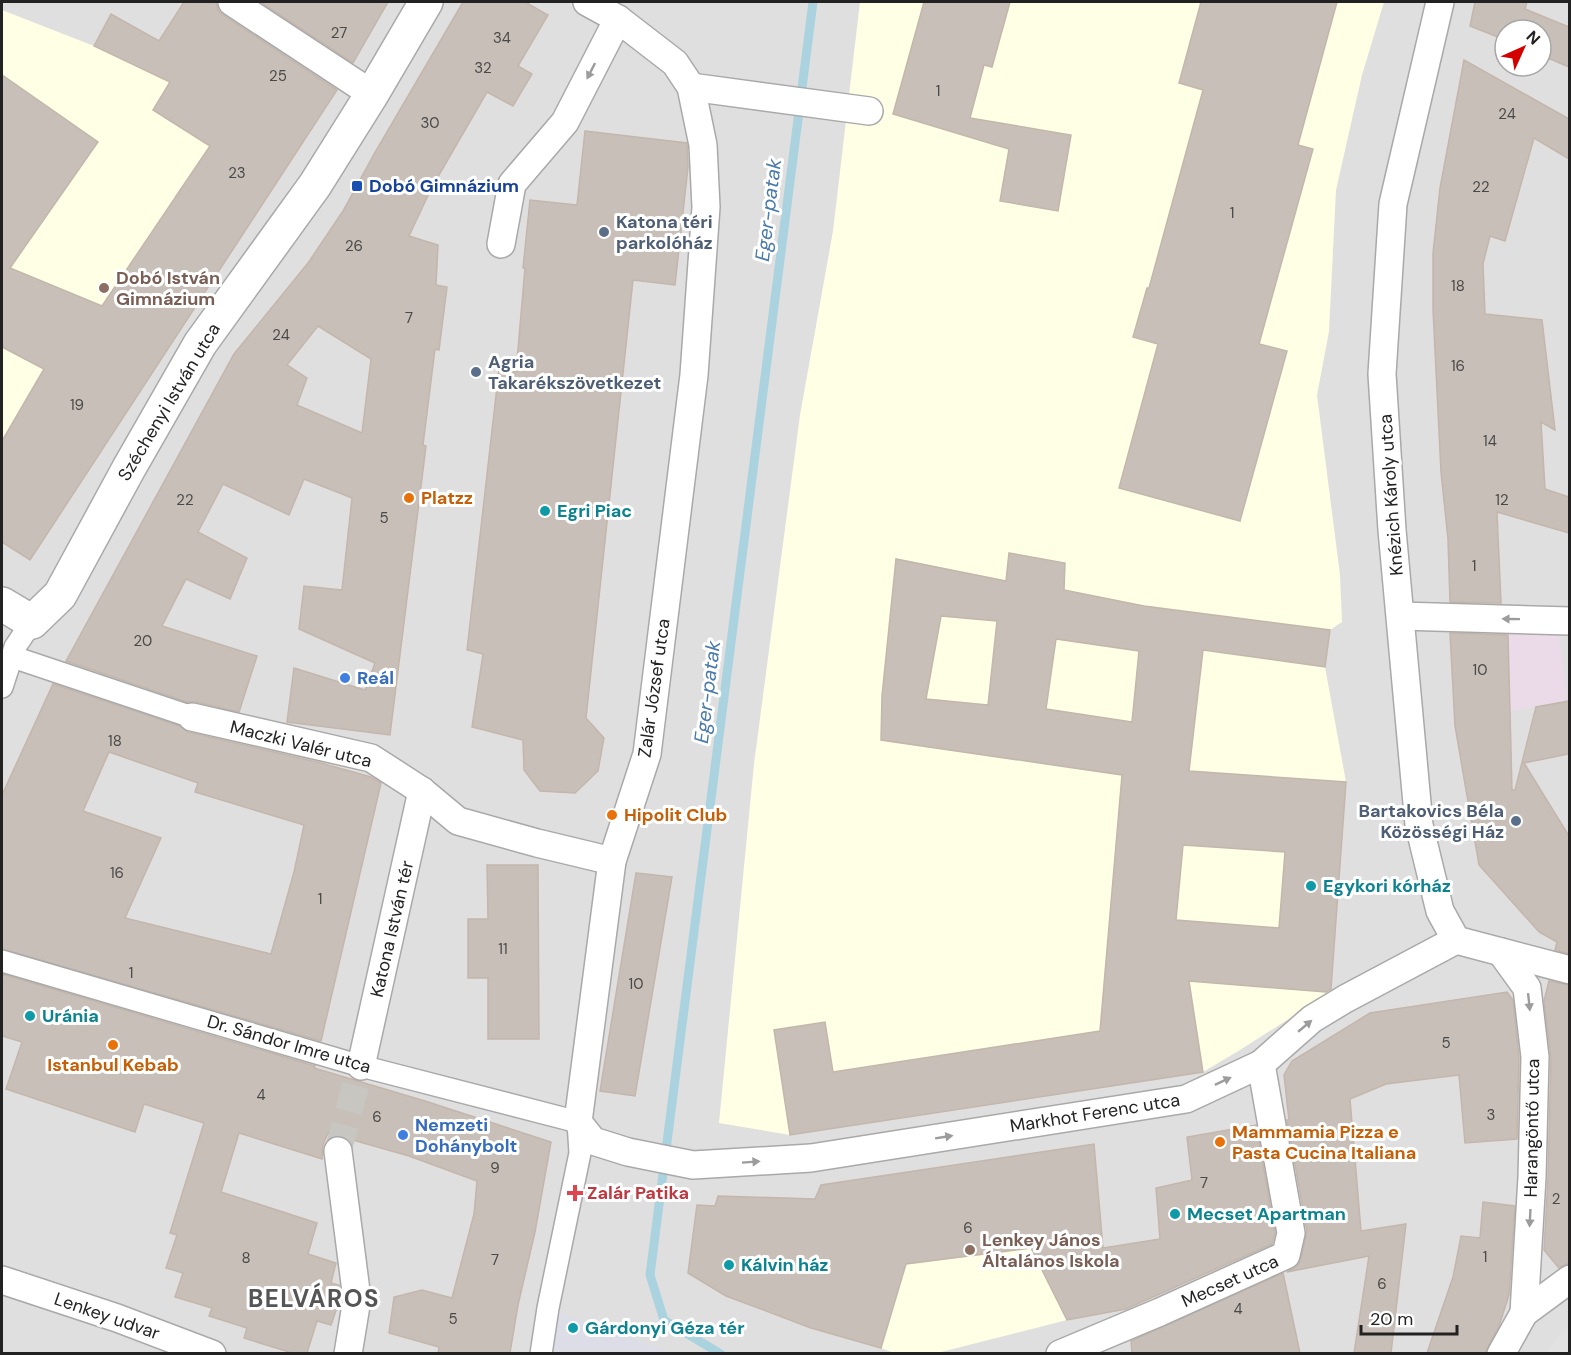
<svg xmlns="http://www.w3.org/2000/svg" width="1571" height="1355" viewBox="0 0 1571 1355" font-family="'DM Sans',sans-serif">
<style>
.residential{fill:#e0dfdf;fill-rule:evenodd}
.industrial{fill:#ebdbe8}
.education{fill:#ffffe5}
.parking{fill:#e2e2e2}
.plaza{fill:#dddde8}
.lines{fill:none;stroke-linecap:round;stroke-linejoin:round}
.stream{stroke:#aad3df;stroke-width:9}
.building{fill:#c7bfb8;stroke:#c4b6ab;stroke-width:1.5;fill-rule:evenodd}
.minor-tunnel{stroke:#c8c6c1;stroke-width:27;stroke-dasharray:27 14;stroke-linecap:butt}
.pedestrian-casing{stroke:#a9a9a9;stroke-width:24}
.minor-casing{stroke:#a9a9a9;stroke-width:30}
.tertiary-casing{stroke:#a9a9a9;stroke-width:36}
.pedestrian{stroke:#fff;stroke-width:21}
.minor{stroke:#fff;stroke-width:27}
.tertiary{stroke:#fff;stroke-width:33}
.oneway{fill:#9c9c9c}
.transit-dot{fill:#1a4fb4;stroke:#fff;stroke-width:2}
.service-dot{fill:#5c6f8a;stroke:#fff;stroke-width:2}
.education-dot{fill:#8d6e63;stroke:#fff;stroke-width:2}
.food-dot{fill:#e8710a;stroke:#fff;stroke-width:2}
.culture-dot{fill:#0f9aa8;stroke:#fff;stroke-width:2}
.shop-dot{fill:#3f7fe0;stroke:#fff;stroke-width:2}
.health-dot{fill:#e0444e;stroke:#fff;stroke-width:2}
.labels{text-anchor:middle;dominant-baseline:central;stroke-width:6;stroke-linejoin:round;paint-order:stroke}
.number-label{font-size:15px;fill:#4b4948}
.transit-label{font-size:18px;font-weight:bold;fill:#164399;stroke:#fff;text-anchor:start}
.service-label{font-size:18px;font-weight:bold;fill:#4e5e75;stroke:#fff;text-anchor:start}
.education-label{font-size:18px;font-weight:bold;fill:#785e54;stroke:#fff;text-anchor:start}
.street-label{font-size:18px;fill:#222;stroke:#fff}
.food-label{font-size:18px;font-weight:bold;fill:#c56008;stroke:#fff;text-anchor:start}
.culture-label{font-size:18px;font-weight:bold;fill:#0d838f;stroke:#fff;text-anchor:start}
.shop-label{font-size:18px;font-weight:bold;fill:#366cbe;stroke:#fff;text-anchor:start}
.health-label{font-size:18px;font-weight:bold;fill:#be3a42;stroke:#fff;text-anchor:start}
.water-label{font-size:20px;font-style:italic;fill:#4a7aab;stroke:#fff}
.district-label{font-size:24px;font-weight:bold;letter-spacing:1.5px;fill:#555;stroke:#fff}
</style>
<rect width="100%" height="100%" fill="#f2efe9"/>
<path class="residential" d="M2,2H1569V1353H2ZM1505,30H1541V66H1505Z"/>
<polygon class="industrial" points="1508,630 1558,631 1567,701 1510,711"/>
<g class="education">
<polygon points="860,2 1384,2 1362,75 1336,190 1329,331 1317,395 1340,575 1342,622 1330,630 1325,667 1346,782 1331,992 1240,1050 1203,1072 790,1135 719,1123 754,764 800,415 833,231"/>
<polygon points="2,10 94,46 170,82 153,110 210,146 175,196 241,234 30,560 2,542"/>
<polygon points="1094,1144 1100,1208 1085,1209 1125,1308 1067,1320 937,1353 894,1353 881,1348 828,1333 852,1252 852,1181"/>
</g>
<polygon class="parking" points="1569,1327 1569,1353 1546,1353 1562,1332"/>
<polygon class="plaza" points="548,1308 673,1353 541,1354"/>
<g class="lines">
<polyline class="stream" points="721,1354 664,1320 650,1275 813,2"/>
</g>
<g class="building">
<polygon points="184,2 216,2 218,10 223,15 337,90 30,560 2,542 2,441 44,369 2,347 2,75 98,142 10,268 102,306 210,146 153,110 170,82 94,46 111,14 159,41"/>
<polygon points="260,2 388,2 353,63"/>
<path d="M463,2H525L548,15L518,66L532,74L513,106L487,92L432,187L409,236L438,245L436,285L447,287L439,350L435,349L423,445L426,446L390,735L287,722L294,668L365,690L375,663L299,629L304,586L342,590L352,498L304,479L289,515L223,484L198,532L247,558L230,599L186,579L162,626L257,656L239,712L196,702H187L66,661L234,354L308,263L343,211L374,154ZM318,326L371,359L362,433L297,405L307,378L287,365Z"/>
<polygon points="924,2 1010,2 992,67 984,65 970,118 1071,135 1058,211 1000,201 1009,149 893,114"/>
<polygon points="1201,2 1337,2 1298,145 1313,149 1259,344 1287,351 1240,521 1119,488 1158,344 1133,337 1147,288 1149,288 1203,90 1179,83"/>
<polygon points="1475,2 1527,2 1525,9 1569,27 1569,67 1541,55 1541,30 1505,30 1505,40 1470,26"/>
<polygon points="1464,60 1569,119 1569,159 1534,138 1505,241 1490,236 1483,264 1485,314 1542,320 1555,430 1541,422 1545,489 1569,497 1569,533 1497,512 1501,603 1450,602 1448,539 1441,472 1433,309 1433,253 1440,188"/>
<polygon points="585,131 687,143 688,167 675,285 633,280 586,718 604,738 598,771 575,793 540,791 524,770 523,740 472,727 483,654 467,650 499,369 516,372 525,268 523,268 530,200 577,205"/>
<path d="M1009,553L1065,563L1064,590L1144,606L1330,630L1325,667L1203,650L1189,771L1346,782L1331,989L1326,992L1189,981L1203,1072L790,1135L774,1030L825,1022L833,1072L1100,1031L1122,775L881,740L882,696L896,559L1006,581ZM941,616L997,621L988,705L926,699ZM1056,639L1139,651L1132,722L1046,709ZM1183,845L1285,852L1279,928L1176,920Z"/>
<polygon points="1450,633 1508,635 1512,790 1515,790 1536,707 1569,701 1569,754 1524,763 1569,836 1569,954 1555,950 1557,942 1539,932 1479,865 1455,726"/>
<path d="M53,684L180,726L188,732L321,763L371,777L381,783L321,1041L2,949V795ZM109,752L198,783L195,792L304,825L294,872L271,954L125,918L161,838L83,811Z"/>
<polygon points="487,865 538,865 539,1039 488,1039 488,978 468,978 468,919 488,919"/>
<polygon points="636,873 672,877 635,1096 600,1091"/>
<polygon points="2,974 315,1066 314,1068 425,1101 551,1142 535,1232 518,1305 510,1353 438,1353 439,1347 389,1333 394,1297 422,1290 452,1298 474,1214 477,1181 409,1156 328,1133 323,1145 322,1159 239,1133 221,1192 317,1223 308,1254 336,1263 331,1283 339,1285 341,1296 331,1325 317,1321 307,1353 292,1353 244,1338 247,1328 209,1316 212,1308 175,1297 183,1273 166,1268 177,1235 170,1233 204,1123 144,1104 135,1132 6,1089 22,1042 2,1036"/>
<polygon points="1549,981 1569,985 1569,1263 1559,1268 1544,1250 1548,1178 1551,1057 1544,1001"/>
<polygon points="1507,992 1513,1000 1519,1058 1517,1139 1465,1143 1459,1075 1386,1084 1350,1099 1361,1231 1406,1224 1391,1353 1354,1353 1369,1256 1287,1272 1298,1265 1301,1259 1307,1231 1287,1120 1289,1120 1284,1075 1292,1061 1370,1013"/>
<polygon points="1256,1125 1275,1233 1272,1244 1126,1309 1067,1320 1031,1248 906,1264 881,1348 811,1328 726,1296 688,1273 697,1205 715,1206 718,1196 815,1199 821,1185 1094,1144 1103,1248 1160,1239 1156,1188 1192,1180 1187,1137"/>
<polygon points="1483,1202 1515,1206 1509,1295 1499,1326 1485,1353 1427,1353 1453,1277 1461,1236 1480,1238"/>
<polygon points="1283,1273 1300,1353 1132,1353 1131,1341"/>
</g>
<g class="lines">
<polyline class="minor-tunnel" points="338,1151 361,1066"/>
<defs>
<g id="pedestrian">
<polyline points="13,657 192,717"/>
<polyline points="2,687 15,647 32,622"/>
<polyline points="2,961 361,1066 578,1122 580,1153 548,1308 541,1354"/>
</g>
<g id="minor">
<polyline points="232,2 372,94"/>
<polyline points="587,2 618,19 675,63 691,87 703,145 706,207 694,375 647,754 612,861 578,1122 593,1141 628,1152 693,1165 811,1158 1186,1099 1261,1064 1312,1019 1345,999 1456,940"/>
<polyline points="1440,2 1393,204 1382,374 1392,530 1419,825 1440,911 1456,940 1570,970"/>
<polyline points="691,87 869,111"/>
<polyline points="501,244 512,184 565,122 618,19"/>
<polyline points="1401,616 1570,621"/>
<polyline points="192,717 371,758 422,791 458,821 537,843 612,861"/>
<polyline points="1501,952 1527,988 1535,1057 1532,1177 1524,1313"/>
<polyline points="361,1066 422,791"/>
<polyline points="338,1151 357,1299 348,1354"/>
<polyline points="2,1280 117,1318 212,1354"/>
<polyline points="1060,1354 1160,1312 1286,1255 1291,1233 1261,1064"/>
<polyline points="1501,1354 1524,1313 1570,1279"/>
</g>
<polyline id="tertiary" points="2,604 32,622 60,595 129,468 200,344 315,185 372,94 426,2"/>
</defs>
<use href="#pedestrian" class="pedestrian-casing"/>
<use href="#minor" class="minor-casing"/>
<use href="#tertiary" class="tertiary-casing"/>
<use href="#pedestrian" class="pedestrian"/>
<use href="#minor" class="minor"/>
<use href="#tertiary" class="tertiary"/>
</g>
<defs><path id="oneway-solid" d="M-6-.8H1V-3.2L6.5 0L1 3.2V.8H-6Z" transform="scale(1.5)"/></defs>
<g class="oneway">
<use href="#oneway-solid" transform="translate(591 71) rotate(117)"/>
<use href="#oneway-solid" transform="translate(1511 619) rotate(-179)"/>
<use href="#oneway-solid" transform="translate(1529 1002) rotate(84)"/>
<use href="#oneway-solid" transform="translate(1305 1026) rotate(-40)"/>
<use href="#oneway-solid" transform="translate(1223 1081) rotate(-25)"/>
<use href="#oneway-solid" transform="translate(944 1137) rotate(-9)"/>
<use href="#oneway-solid" transform="translate(751 1162) rotate(-4)"/>
<use href="#oneway-solid" transform="translate(1530 1218) rotate(93)"/>
</g>
<rect class="transit-dot" x="351" y="180" width="12" height="12" rx="3"/>
<g class="service-dot">
<circle cx="604" cy="232" r="6"/>
<circle cx="476" cy="372" r="6"/>
<circle cx="1516" cy="821" r="6"/>
</g>
<g class="education-dot">
<circle cx="104" cy="288" r="6"/>
<circle cx="970" cy="1250" r="6"/>
</g>
<g class="food-dot">
<circle cx="409" cy="498" r="6"/>
<circle cx="612" cy="815" r="6"/>
<circle cx="113" cy="1045" r="6"/>
<circle cx="1220" cy="1142" r="6"/>
</g>
<g class="culture-dot">
<circle cx="545" cy="511" r="6"/>
<circle cx="1311" cy="886" r="6"/>
<circle cx="30" cy="1016" r="6"/>
<circle cx="1175" cy="1214" r="6"/>
<circle cx="729" cy="1265" r="6"/>
<circle cx="573" cy="1328" r="6"/>
</g>
<g class="shop-dot">
<circle cx="345" cy="678" r="6"/>
<circle cx="403" cy="1135" r="6"/>
</g>
<path class="health-dot" d="M572 1184h6v6h6v6h-6v6h-6v-6h-6v-6h6z"/>
<g class="labels">
<g class="number-label">
<text x="339" y="33">27</text>
<text x="502" y="38">34</text>
<text x="483" y="68">32</text>
<text x="278" y="76">25</text>
<text x="938" y="91">1</text>
<text x="1507" y="114">24</text>
<text x="430" y="123">30</text>
<text x="237" y="173">23</text>
<text x="1481" y="187">22</text>
<text x="1232" y="213">1</text>
<text x="354" y="246">26</text>
<text x="1458" y="286">18</text>
<text x="409" y="318">7</text>
<text x="281" y="335">24</text>
<text x="1458" y="366">16</text>
<text x="77" y="405">19</text>
<text x="1490" y="441">14</text>
<text x="185" y="500">22</text>
<text x="1502" y="500">12</text>
<text x="384" y="518">5</text>
<text x="1474" y="566">1</text>
<text x="143" y="641">20</text>
<text x="1480" y="670">10</text>
<text x="115" y="741">18</text>
<text x="117" y="873">16</text>
<text x="320" y="899">1</text>
<text x="503" y="949">11</text>
<text x="131" y="973">1</text>
<text x="636" y="984">10</text>
<text x="1446" y="1043">5</text>
<text x="261" y="1095">4</text>
<text x="1491" y="1115">3</text>
<text x="377" y="1117">6</text>
<text x="495" y="1168">9</text>
<text x="1204" y="1183">7</text>
<text x="1556" y="1199">2</text>
<text x="968" y="1228">6</text>
<text x="1485" y="1257">1</text>
<text x="246" y="1258">8</text>
<text x="495" y="1260">7</text>
<text x="1382" y="1284">6</text>
<text x="1238" y="1309">4</text>
<text x="453" y="1319">5</text>
</g>
<g class="transit-label">
<text x="369" y="186">Dobó Gimnázium</text>
</g>
<g class="service-label">
<text x="616" y="222">Katona téri<tspan x="616" dy="21">parkolóház</tspan></text>
<text x="488" y="362">Agria<tspan x="488" dy="21">Takarékszövetkezet</tspan></text>
<text x="1504" y="811" text-anchor="end">Bartakovics Béla<tspan x="1504" dy="21">Közösségi Ház</tspan></text>
</g>
<g class="education-label">
<text x="116" y="278">Dobó István<tspan x="116" dy="21">Gimnázium</tspan></text>
<text x="982" y="1240">Lenkey János<tspan x="982" dy="21">Általános Iskola</tspan></text>
</g>
<g class="street-label">
<text transform="translate(169 402) rotate(-59)">Széchenyi István utca</text>
<text transform="translate(1391 495) rotate(-94)">Knézich Károly utca</text>
<text transform="translate(654 688) rotate(-82)">Zalár József utca</text>
<text transform="translate(301 744) rotate(14)">Maczki Valér utca</text>
<text transform="translate(392 929) rotate(-77)">Katona István tér</text>
<text transform="translate(289 1044) rotate(16)">Dr. Sándor Imre utca</text>
<text transform="translate(1095 1113) rotate(-9)">Markhot Ferenc utca</text>
<text transform="translate(1532 1128) rotate(-89)">Harangöntő utca</text>
<text transform="translate(1230 1281) rotate(-24)">Mecset utca</text>
<text transform="translate(107 1316) rotate(19)">Lenkey udvar</text>
</g>
<g class="food-label">
<text x="421" y="498">Platzz</text>
<text x="624" y="815">Hipolit Club</text>
<text x="113" y="1065" text-anchor="middle">Istanbul Kebab</text>
<text x="1232" y="1132">Mammamia Pizza e<tspan x="1232" dy="21">Pasta Cucina Italiana</tspan></text>
</g>
<g class="culture-label">
<text x="557" y="511">Egri Piac</text>
<text x="1323" y="886">Egykori kórház</text>
<text x="42" y="1016">Uránia</text>
<text x="1187" y="1214">Mecset Apartman</text>
<text x="741" y="1265">Kálvin ház</text>
<text x="585" y="1328">Gárdonyi Géza tér</text>
</g>
<g class="shop-label">
<text x="357" y="678">Reál</text>
<text x="415" y="1125">Nemzeti<tspan x="415" dy="21">Dohánybolt</tspan></text>
</g>
<g class="health-label">
<text x="587" y="1193">Zalár Patika</text>
</g>
<g class="water-label">
<text transform="translate(768 210) rotate(-83)">Eger-patak</text>
<text transform="translate(707 692) rotate(-83)">Eger-patak</text>
</g>
<g class="district-label">
<text x="314" y="1298">BELVÁROS</text>
</g>
</g>
<rect width="1571" height="1355" fill="none" stroke="#222222" stroke-width="6"/>
<g transform="translate(1523 48) rotate(45)"><circle r="28" fill="#ffffff" stroke="#a7a7a7" stroke-width="1.5"/>
<path d="M0-4.5L10 22L0 15L-10 22Z" fill="#d40000"/>
<text y="-9" font-size="16" font-weight="bold" text-anchor="middle" fill="#222222">N</text>
</g>
<path d="M1361 1325v9h96v-9" fill="none" stroke="#222222" stroke-width="3"/>
<text x="1370" y="1325" font-size="18" fill="#222222" stroke="#ffffff" stroke-width="4.5" paint-order="stroke">20 m</text>
</svg>
